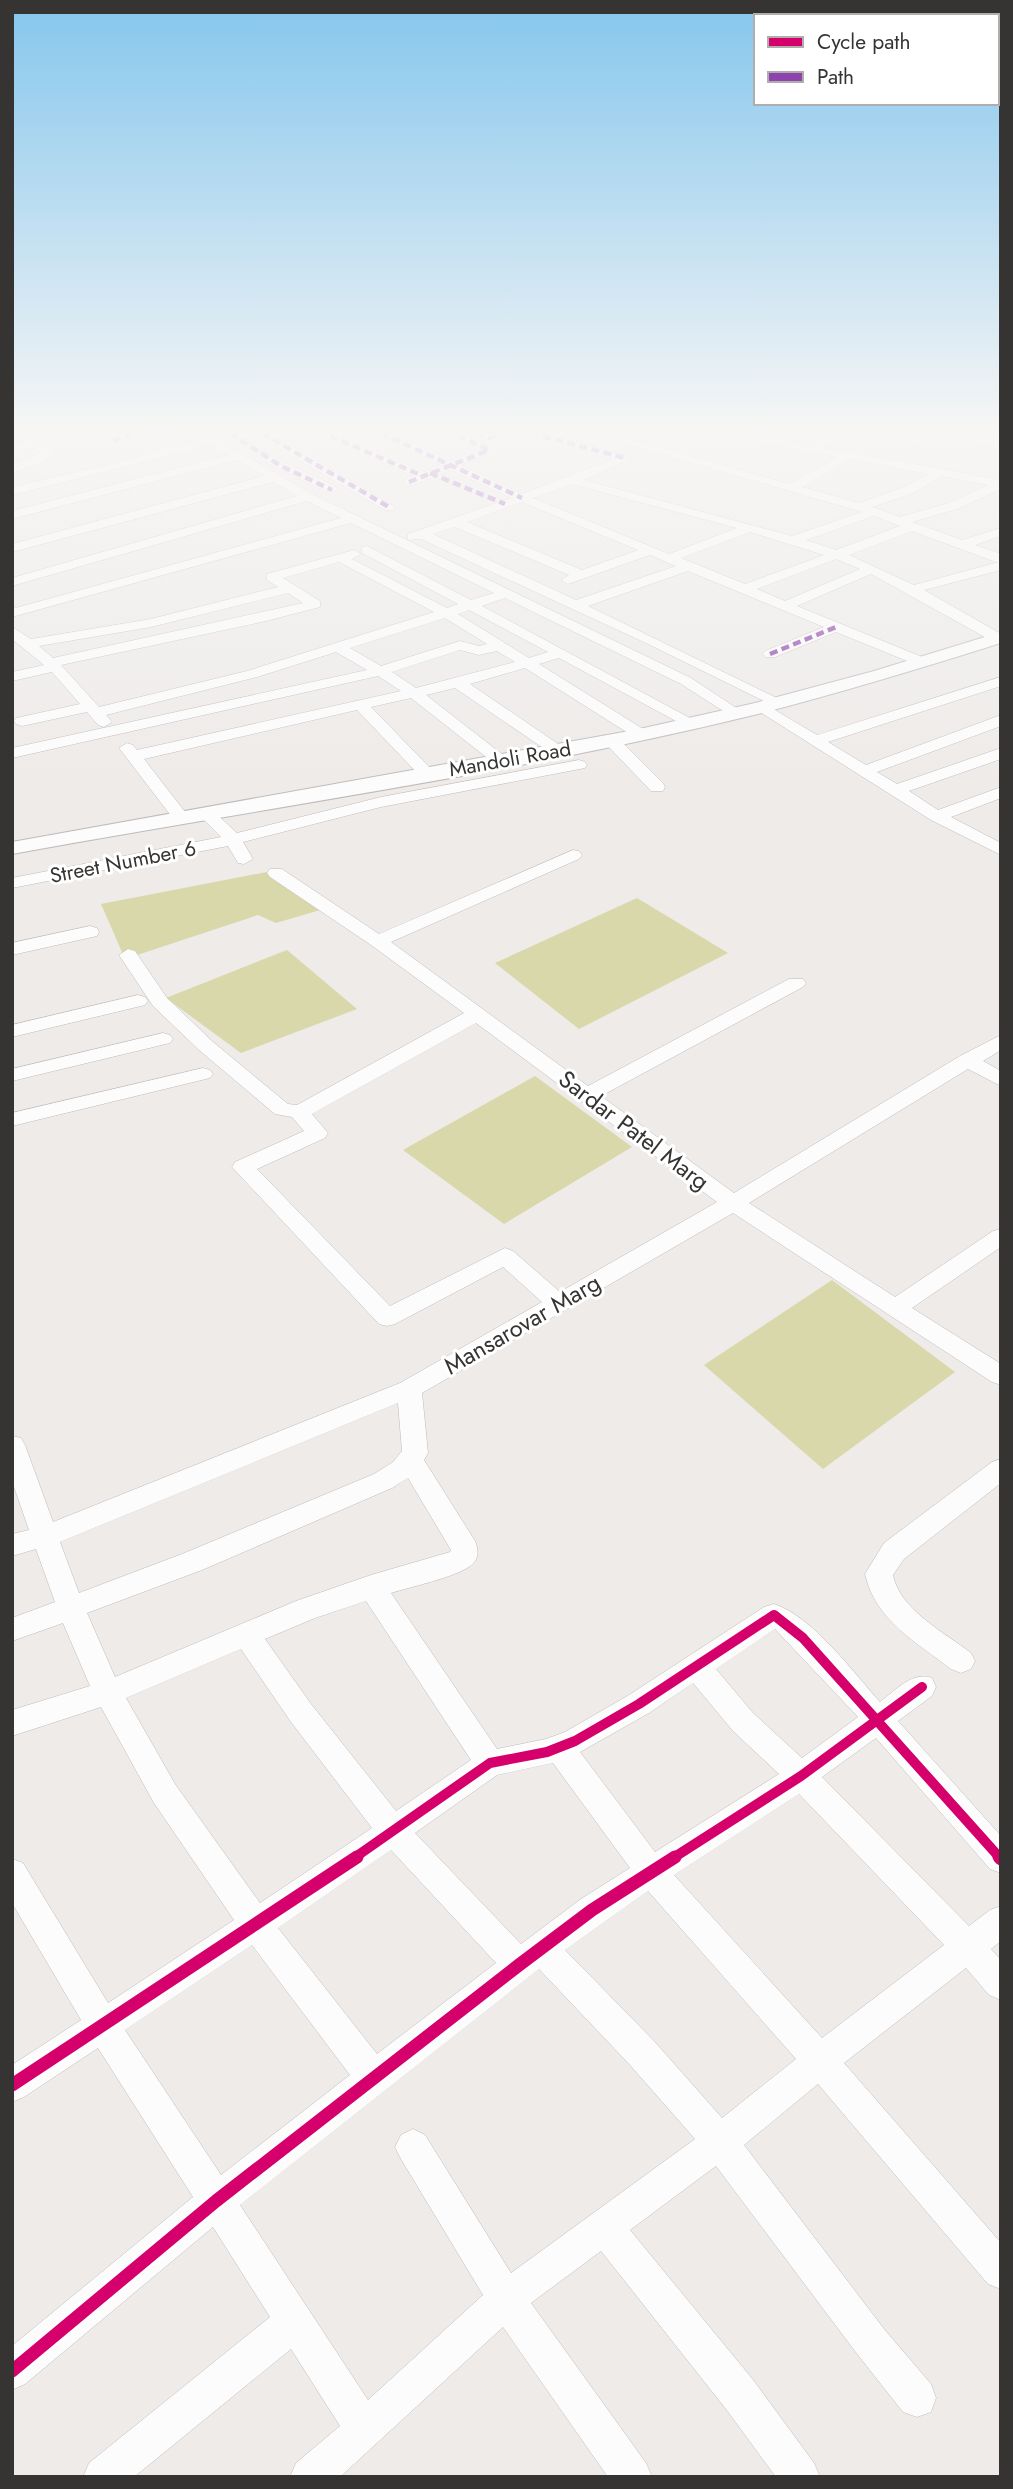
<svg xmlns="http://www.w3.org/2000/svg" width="1013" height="2489" viewBox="0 0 1013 2489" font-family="Jost,sans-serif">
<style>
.green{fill:#d8d8ab}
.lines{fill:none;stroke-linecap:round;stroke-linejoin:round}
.minor-casing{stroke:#bfbcbb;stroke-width:1}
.tertiary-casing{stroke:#bfbcbb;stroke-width:2}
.minor{fill:#fcfcfc;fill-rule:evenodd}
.tertiary{fill:#fcfcfc;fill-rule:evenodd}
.quiet{stroke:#8e44ad;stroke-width:4.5;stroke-dasharray:8 4.5;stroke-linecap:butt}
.cycleway-far1-casing{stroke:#fff;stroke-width:15}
.cycleway-casing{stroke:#fff;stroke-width:18}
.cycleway-far1{stroke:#d6006c;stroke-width:10}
.cycleway{stroke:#d6006c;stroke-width:13}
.labels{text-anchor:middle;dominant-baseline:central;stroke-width:6;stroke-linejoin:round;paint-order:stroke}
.far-street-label{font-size:21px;fill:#363432;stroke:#fff}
.street-label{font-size:24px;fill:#363432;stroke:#fff}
</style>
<rect width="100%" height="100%" fill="#eeebe9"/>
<g class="green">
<polygon points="267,872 320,910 276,923 258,915 125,959 101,904"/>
<polygon points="637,898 728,953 579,1029 495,963"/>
<polygon points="287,950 357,1009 241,1053 166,998"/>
<polygon points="535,1076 632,1147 504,1224 403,1150"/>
<polygon points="832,1280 955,1372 823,1469 704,1365"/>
</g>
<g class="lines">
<defs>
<g id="minor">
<polygon points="124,433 141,433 113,445 107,441"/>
<polygon points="142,433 175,433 157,439"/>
<path d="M193,433H208L215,437L237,433H271L395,507L393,510H385L258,436L224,443L312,494L691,678L744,713L736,718L731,716L681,684L505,598L482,606L701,724L699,727H687L559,658L539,664L648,732L650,735L648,738H636L525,668L470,684L564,748L566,751L564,754H552L455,688L426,695L507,758L509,761L507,764H495L411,698L371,707L433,771L435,774L433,777H421L357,710L144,759L189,817L181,822L175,821L119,748L127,743L133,745L137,750L401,691L378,676L12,758V748L367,670L336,652L257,677L106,715L112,722L104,727L98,725L87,712L22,726L16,724L14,721L16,718L80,704L52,672L12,681V672L44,665L12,639V627L31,639L151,619L278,587L267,580V574L354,550L361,554L352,559L447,608L458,604L362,553V547L367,546L471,600L494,593L351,523L12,617V609L341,518L307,501L12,586V578L297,496L273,482L12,552V544L264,476L236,460L12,519V511L228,455L211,445L12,495V487L129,460L170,446L202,440ZM339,562L434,612L247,671L99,707L61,665L266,621L320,607V601L283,578ZM288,593L303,603L53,658L39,646L151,627ZM469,610L548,652L529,658L458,614ZM445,618L487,644L479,646L460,641L381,666L350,648ZM460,650L479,655L497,651L515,662L416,688L392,672Z"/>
<path d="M328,433L424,472L441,465L375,433H391L451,461L479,450L447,433H463L495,450L461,465L522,494L613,459L525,433H545L631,458L584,480L792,536L862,512L589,433H608L790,484L837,457L728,437L722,433H747L810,445L832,433H848L822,447L1001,480V489L957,509L912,522L962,540L1001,528V536L975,545L1001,554V570L924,590L1001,634V641H992L871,574L797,606L927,659L929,662L927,665H917L836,632L775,657H765L763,654L765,651L824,627L688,571L588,606L785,702L777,707L772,705L646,643L421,539L408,540V534L511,498L451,470L413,485H405V479L413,476L326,438L324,436ZM850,459L928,474L905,487L859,503L802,487ZM941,476L988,485L949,503L900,517L872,507L913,493ZM572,484L737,528L669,554L533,498ZM522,502L638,550L582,570L467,522ZM874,516L900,526L836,550L806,540ZM455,527L569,575L561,580L568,584L650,555L676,566L576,600L433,534ZM912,531L996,562H999L914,585L849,555ZM750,532L824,555L745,584L681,558ZM836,559L860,569L785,601L757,589Z"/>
<polygon points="470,433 509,433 489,442"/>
<polygon points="928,433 963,433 1001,441 1001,449 943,436 903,450 897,446"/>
<polygon points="29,439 56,451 42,463 12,473 12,465 41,452 29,447 12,453 12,445"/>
<polygon points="267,454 335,486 337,489 331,493 327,492 263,461 261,458"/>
<polygon points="1001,677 1001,686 828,742 866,765 1001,715 1001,726 877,772 897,784 1001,748 1001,759 909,791 938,810 1001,787 1001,798 951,817 1001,843 1001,855 931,820 752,707 755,704 765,704 817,735"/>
<polygon points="612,736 618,738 663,783 665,787 663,791 651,791 606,744 604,741 606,738"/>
<polygon points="579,760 585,762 587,765 585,768 381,807 243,842 253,859 244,864 238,863 228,846 12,888 12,878 221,837 198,814 206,809 212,810 237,833 381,797"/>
<path d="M573,850L579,851L582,855L579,859L391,942L588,1086L789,979H803L806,983L803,987L601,1096L734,1193L960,1056L1001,1035V1050L983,1061L1001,1071V1086L968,1069L749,1203L895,1297L993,1231L1001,1229V1247L912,1308L1001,1364V1385L992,1382L733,1213L422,1393L428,1453L424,1460L475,1541C479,1550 479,1560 470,1566C456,1577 410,1587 391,1593L497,1749L546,1739L565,1732L629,1695L764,1607L774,1604C812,1616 853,1672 880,1702C896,1690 912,1671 932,1678L936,1687L932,1696L898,1721L1001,1836V1873L990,1869L876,1738L822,1777L969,1926L990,1910L1001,1906V1941L991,1949L1001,1960V2000L989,1995L966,1968L844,2063L1001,2243V2289L988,2284L818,2084L744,2145L884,2329L931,2384L936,2398L931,2412L917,2417L903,2412L858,2355L716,2166L630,2230L754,2381L814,2463L820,2477H776L726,2409L601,2251L531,2303L646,2463L652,2477H608L503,2327L340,2477H290L296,2463L340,2426L291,2349L134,2477H83L89,2463L270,2317L213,2227L25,2384L12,2390V2346L193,2197L98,2048L24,2097L12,2102V2065L81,2020L12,1903V1859L23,1863L108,2003L234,1920L154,1803L101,1707L12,1736V1710L90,1686L63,1623L12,1641V1618L55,1602L36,1549L12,1556V1534L29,1530L12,1481V1436L21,1438L25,1445L53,1522L400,1383L542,1302L503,1267L395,1324L387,1326L379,1324L232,1167L235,1162L304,1131L292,1117L275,1114L199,1050L153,1006L119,955L128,949L135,951L167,998L213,1042L288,1104L297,1105L464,1013L371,945L270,877L267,873L270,869H282L379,934ZM476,1023L717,1202L560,1292L513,1251L505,1248L390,1306L257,1169L325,1138L328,1133L312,1114ZM398,1403L402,1451L393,1462L374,1474L182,1554L79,1593L60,1542ZM408,1478L451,1550L450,1552L371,1575L296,1601L115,1677L87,1613L202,1570L392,1488ZM366,1601L471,1760L396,1811L311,1704L265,1639L315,1618ZM775,1629L858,1717L802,1758L753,1713L716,1669ZM241,1649L291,1722L372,1828L260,1903L175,1784L126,1698ZM693,1683L733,1731L779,1774L655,1852L580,1752L649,1713ZM553,1763L630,1868L581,1899L521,1944L415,1833L497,1775ZM799,1794L944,1945L822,2038L674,1875ZM391,1850L496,1963L377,2054L278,1928ZM648,1891L796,2059L722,2118L654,2041L565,1950ZM252,1945L350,2075L221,2175L125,2030ZM539,1969L630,2065L695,2139L511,2273L425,2135L413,2129L401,2135L395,2147L401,2159L483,2295L368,2400L240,2205Z"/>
<polygon points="90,926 97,928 99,932 97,936 12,955 12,943"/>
<polygon points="138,995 145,997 148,1001 145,1005 12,1037 12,1025"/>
<polygon points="163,1033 170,1035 173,1039 170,1043 12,1081 12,1069"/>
<polygon points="203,1068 210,1070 213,1074 210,1078 12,1126 12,1113"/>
<path d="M1001,1459V1483L904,1559L893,1575C900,1610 944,1632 971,1653L975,1661L971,1669L961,1673L951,1669C916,1642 875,1620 865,1574L884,1543L992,1462Z"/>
</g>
<path id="tertiary" d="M1001,632V643C922,668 842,692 762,713C515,774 262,808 12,854V842L635,730L755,703L874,671Z"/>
</defs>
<use href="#minor" class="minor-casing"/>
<use href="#tertiary" class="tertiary-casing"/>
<use href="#minor" class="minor"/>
<use href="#tertiary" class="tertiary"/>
<g class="quiet">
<polyline points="148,433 169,433"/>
<polyline points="230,433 281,466 332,490"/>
<polyline points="262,433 389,507"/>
<polyline points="381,433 522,498"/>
<polyline points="476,433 489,438 503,433"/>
<polyline points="531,433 625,458"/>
<polyline points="330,436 423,476"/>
<polyline points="113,441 135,433"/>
<polyline points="430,473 505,504"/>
<polyline points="409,482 489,450 453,433"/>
<polyline points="770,654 836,627"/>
</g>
<defs>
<g id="cycleway-far1">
<polyline points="354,1858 490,1763 547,1752 575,1741 639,1704 774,1615 803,1638 1000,1858"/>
<polyline points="673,1858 801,1776 922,1687"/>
</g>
<g id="cycleway">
<polyline points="999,1857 1001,1859"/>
<polyline points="12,2085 357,1857"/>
<polyline points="12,2371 216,2201 519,1965 592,1910 675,1857"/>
</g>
</defs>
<use href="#cycleway-far1" class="cycleway-far1-casing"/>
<use href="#cycleway" class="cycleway-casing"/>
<use href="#cycleway-far1" class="cycleway-far1"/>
<use href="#cycleway" class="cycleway"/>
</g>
<linearGradient id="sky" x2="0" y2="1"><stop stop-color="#85c6ed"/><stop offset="0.55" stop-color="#f7f6f5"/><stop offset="1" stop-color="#f7f6f5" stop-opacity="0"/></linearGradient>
<rect width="1013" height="782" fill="url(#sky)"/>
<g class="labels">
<g class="far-street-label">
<text transform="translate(510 759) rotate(-10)">Mandoli Road</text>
<text transform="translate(123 862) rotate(-11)">Street Number 6</text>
</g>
<g class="street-label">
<text transform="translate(634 1130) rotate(37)">Sardar Patel Marg</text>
<text transform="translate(522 1324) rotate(-30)">Mansarovar Marg</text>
</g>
</g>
<rect width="1013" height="2489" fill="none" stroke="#363432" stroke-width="28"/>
<rect x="754" y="14" width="245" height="91" fill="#ffffff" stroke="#afaead" stroke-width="2"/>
<rect x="768" y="37" width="35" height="10" fill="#d6006c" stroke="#afaead" stroke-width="2"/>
<text x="817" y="49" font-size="21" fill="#363432">Cycle path</text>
<rect x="768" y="72" width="35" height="10" fill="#8e44ad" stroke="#afaead" stroke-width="2"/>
<text x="817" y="84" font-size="21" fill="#363432">Path</text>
</svg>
